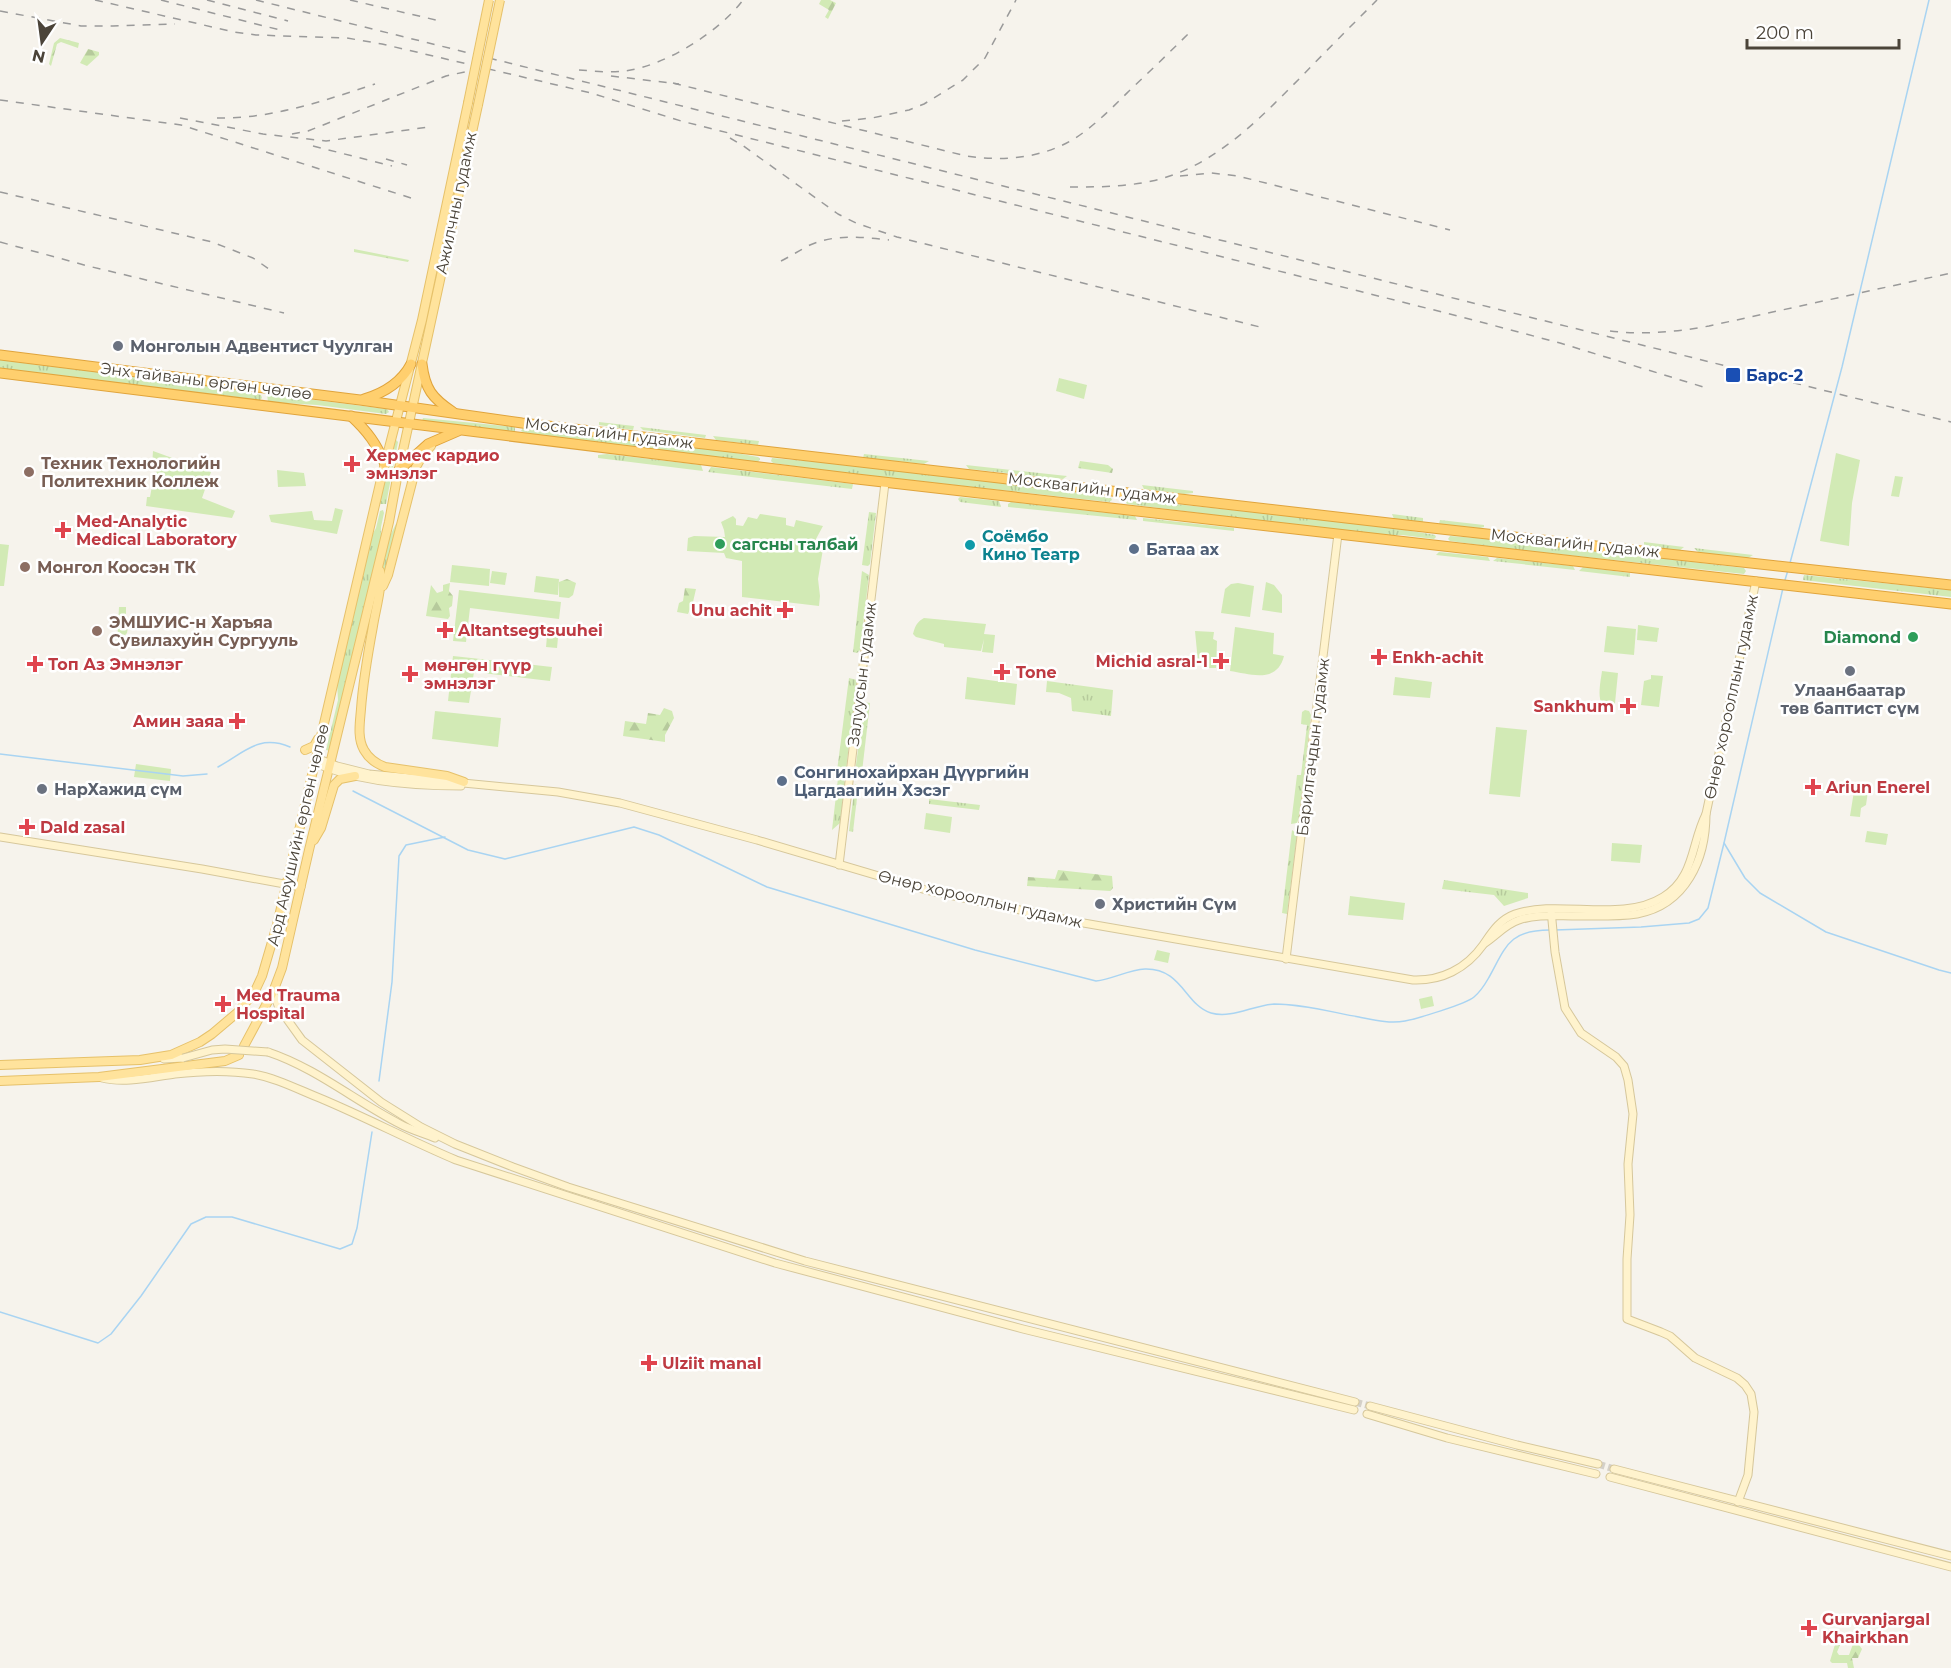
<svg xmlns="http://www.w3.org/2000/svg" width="1951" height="1668" viewBox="0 0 1951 1668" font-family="Montserrat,sans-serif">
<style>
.grass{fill:url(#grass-tufts)}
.forest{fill:url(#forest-firs)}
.park{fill:#d2eab5}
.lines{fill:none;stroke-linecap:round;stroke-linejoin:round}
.stream{stroke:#a9d4f2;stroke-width:1.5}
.secondary-tunnel{stroke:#d4d0c8;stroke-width:7;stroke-dasharray:7 3.5;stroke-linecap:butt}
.secondary-casing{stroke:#d6c79b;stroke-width:9}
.primary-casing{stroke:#e6c16a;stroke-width:10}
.highway-casing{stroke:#e0a43c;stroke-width:11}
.secondary{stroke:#fff3cd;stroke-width:7}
.primary{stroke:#ffe39c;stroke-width:8}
.highway{stroke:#ffcf6e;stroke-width:9}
.rail{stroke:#9a9a9a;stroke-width:1.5;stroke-dasharray:8 8;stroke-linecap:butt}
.secondary-bridge-casing{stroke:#d6c79b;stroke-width:9;stroke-linecap:butt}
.primary-bridge-casing{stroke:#e6c16a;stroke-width:10;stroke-linecap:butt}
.secondary-bridge{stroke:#fff3cd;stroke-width:7}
.primary-bridge{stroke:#ffe39c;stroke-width:8}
.worship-dot{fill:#6b7280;stroke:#fff;stroke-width:2}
.transit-dot{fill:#1a4fb4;stroke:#fff;stroke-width:2}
.health-dot{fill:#e0444e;stroke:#fff;stroke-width:2}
.education-dot{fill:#8d6e63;stroke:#fff;stroke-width:2}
.leisure-dot{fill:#2e9e5b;stroke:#fff;stroke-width:2}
.culture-dot{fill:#0f9aa8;stroke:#fff;stroke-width:2}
.service-dot{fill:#5c6f8a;stroke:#fff;stroke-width:2}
.labels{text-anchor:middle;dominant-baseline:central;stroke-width:5;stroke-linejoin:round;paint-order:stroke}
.street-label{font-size:16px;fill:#4b4439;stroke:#fff}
.worship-label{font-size:16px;font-weight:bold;fill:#5b616d;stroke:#fff;text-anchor:start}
.transit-label{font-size:16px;font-weight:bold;fill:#164399;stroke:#fff;text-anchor:start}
.health-label{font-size:16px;font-weight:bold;fill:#be3a42;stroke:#fff;text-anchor:start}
.education-label{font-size:16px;font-weight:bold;fill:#785e54;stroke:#fff;text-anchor:start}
.culture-label{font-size:16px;font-weight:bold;fill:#0d838f;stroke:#fff;text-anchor:start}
.leisure-label{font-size:16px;font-weight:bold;fill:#27864d;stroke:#fff;text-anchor:start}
.service-label{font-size:16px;font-weight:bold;fill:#4e5e75;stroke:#fff;text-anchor:start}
</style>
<defs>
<pattern id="grass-tufts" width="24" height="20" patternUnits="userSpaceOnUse" patternTransform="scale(1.5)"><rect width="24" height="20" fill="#d2eab5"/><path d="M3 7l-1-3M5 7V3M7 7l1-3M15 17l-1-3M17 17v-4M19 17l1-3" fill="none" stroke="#b6ca9c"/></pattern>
<pattern id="forest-firs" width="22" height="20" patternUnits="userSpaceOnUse" patternTransform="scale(1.5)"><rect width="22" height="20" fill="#d2eab5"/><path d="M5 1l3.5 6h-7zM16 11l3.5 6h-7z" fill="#b6ca9c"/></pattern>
</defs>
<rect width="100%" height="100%" fill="#f6f3ec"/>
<g class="grass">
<polygon points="0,360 241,390 261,395 262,398 260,400 236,399 0,369"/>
<polygon points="267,394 387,409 389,412 386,414 317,405 268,402"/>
<polygon points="423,418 515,427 515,434 422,421"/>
<polygon points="599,422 634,426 633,430 599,425"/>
<polygon points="640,427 706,435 705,438 643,430"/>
<polygon points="523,428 546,428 703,447 758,457 760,459 758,462 546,438 523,432 521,431"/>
<polygon points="713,436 759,441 758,445 716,440"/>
<polygon points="396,440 398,442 386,504 379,504 394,442"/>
<polygon points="607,454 701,465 703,471 598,458 598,455"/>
<polygon points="864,454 929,461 924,464 863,458"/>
<polygon points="772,458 829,463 1056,488 1083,494 1111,498 1112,500 1109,502 828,471 773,463 771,461"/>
<polygon points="966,465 1067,476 1063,479 969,469"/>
<polygon points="711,467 853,484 852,489 708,472"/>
<polygon points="1142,485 1193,491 1193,493 1184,494 1144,489"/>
<polygon points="960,497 999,501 1001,507 960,502 958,499"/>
<polygon points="1127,499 1376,525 1435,535 1436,537 1434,539 1402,535 1375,535 1127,504 1125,501"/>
<polygon points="1011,502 1135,516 1137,520 1008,507 1008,504"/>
<polygon points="383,510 384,513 381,527 381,538 330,751 326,750 338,700 337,683 371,537 376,528 380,511"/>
<polygon points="869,512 876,513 870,564 868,566 862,565"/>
<polygon points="1392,514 1423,518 1423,523 1394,519"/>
<polygon points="1143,518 1234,528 1234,531 1143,521"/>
<polygon points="1440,520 1484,525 1484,527 1480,528 1439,524"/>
<path d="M397,522L387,568L383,573C379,558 390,535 397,522Z"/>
<polygon points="1450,536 1505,540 1744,568 1746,571 1744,574 1501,548 1450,541 1448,539"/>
<polygon points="1644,542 1684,547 1679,551 1644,547"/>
<polygon points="1694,548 1753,555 1748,558 1699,553"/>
<polygon points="1439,552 1488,557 1490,561 1436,555"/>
<polygon points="1497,558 1573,566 1575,570 1493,561"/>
<polygon points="1583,567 1630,573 1630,577 1579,571"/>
<polygon points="862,571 869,575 860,650 857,653 853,652"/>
<polygon points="1804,575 1951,590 1951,597 1803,580"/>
<polygon points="849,678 857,680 846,770 837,771"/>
<polygon points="1047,681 1113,690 1111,716 1072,711 1071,698 1059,693 1046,692"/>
<polygon points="864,702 870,703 862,772 855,773"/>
<polygon points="1305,710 1309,711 1311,715 1299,817 1297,823 1291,824 1297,775 1301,775 1307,725 1301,724 1302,712"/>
<polygon points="838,778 844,780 845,783 840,823 832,830"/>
<polygon points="855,784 858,785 858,789 853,832 849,831"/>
<polygon points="929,799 980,805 979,810 929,804"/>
<polygon points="1292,830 1296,833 1297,836 1287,914 1282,913"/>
<polygon points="1444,880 1528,893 1528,898 1504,906 1494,895 1442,889"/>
</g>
<g class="forest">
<polygon points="821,0 830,0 836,3 828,19 825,17 829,10 819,4"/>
<polygon points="60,38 79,43 78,48 61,42 57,44 51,66 49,64 54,43"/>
<polygon points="88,49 99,52 99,55 87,66 80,63"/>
<polygon points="354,249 409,260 408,262 354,252"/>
<polygon points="1080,461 1108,465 1113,469 1112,473 1078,468"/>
<polygon points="567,579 576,583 573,595 569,598 559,597 559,582"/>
<polygon points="450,583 449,591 453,596 452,606 449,608 450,616 448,619 426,616 431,585 437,593 443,591 443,585"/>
<polygon points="685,588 696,589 693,602 688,614 677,612 679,603 683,601"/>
<polygon points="119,607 126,607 126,618 129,621 127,633 117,644"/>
<polygon points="664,708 672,711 674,718 665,735 665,742 623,736 625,721 646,724 648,713 660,715"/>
<polygon points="1058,870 1112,876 1113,888 1110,891 1027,886 1028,877 1055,879"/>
<polygon points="1836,1641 1841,1643 1837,1652 1839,1655 1849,1655 1853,1644 1859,1645 1862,1649 1858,1658 1852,1658 1854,1668 1848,1668 1847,1663 1832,1663 1830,1661"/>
</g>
<g class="park">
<polygon points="1059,378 1087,385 1084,399 1056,391"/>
<polygon points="153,451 211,472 202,498 235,511 232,518 146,506 147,497 150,497 152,486 155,486 157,469 152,467"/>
<polygon points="1836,453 1860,460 1852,503 1849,546 1820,541"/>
<polygon points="277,470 304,473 306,486 278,487"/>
<polygon points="1895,476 1903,477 1899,497 1891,496"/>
<polygon points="335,508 343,510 337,534 271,522 269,515 312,511 314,520 332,521"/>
<polygon points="760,514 786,518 786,525 794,527 796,520 823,526 816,539 823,540 823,545 828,546 827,549 823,549 818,579 820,596 819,606 742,597 742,561 726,558 724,553 687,551 688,538 694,536 725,537 724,530 721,522 733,516 736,519 736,525 743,526 748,517 757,519"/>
<polygon points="0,544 9,545 4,586 0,586"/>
<polygon points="452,565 490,569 489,586 450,582"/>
<polygon points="492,571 507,573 505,585 490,583"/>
<polygon points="536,576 559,579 558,595 534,592"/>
<polygon points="1266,582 1274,585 1282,595 1282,613 1262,610"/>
<polygon points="1238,583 1254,586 1250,617 1221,613 1225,589 1231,584"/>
<polygon points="459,590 561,602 559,619 470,608 466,642 453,641"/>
<path d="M924,618L986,624L984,634L995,635L993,653L982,652L984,639L981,651L944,647V644L916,637L913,634C915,626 917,622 924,618Z"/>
<polygon points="1638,625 1659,628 1657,642 1637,640"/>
<polygon points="548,626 559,627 557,648 546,647"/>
<polygon points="1607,626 1636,629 1634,655 1604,652"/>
<path d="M1235,627L1274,633L1273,654L1284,656C1277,684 1250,674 1230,671Z"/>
<polygon points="1195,631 1214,632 1213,639 1217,641 1216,668 1207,668 1198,662"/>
<polygon points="453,656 552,667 550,681 474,672 469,703 448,701"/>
<path d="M1602,671L1618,673L1614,713C1594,709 1600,686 1602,671Z"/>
<polygon points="1651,675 1663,676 1659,707 1641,705 1644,681 1651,679"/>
<polygon points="967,677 1017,684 1015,705 965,699"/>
<polygon points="1395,677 1432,682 1430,698 1393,695"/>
<polygon points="435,711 501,718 498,747 432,739"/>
<polygon points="1496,727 1527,730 1520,797 1489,794"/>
<polygon points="136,764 171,769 170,781 134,777"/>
<polygon points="1855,785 1865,787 1868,791 1866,805 1861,808 1860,817 1850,816"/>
<polygon points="926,813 952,817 950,833 924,829"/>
<polygon points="1867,831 1888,834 1886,845 1865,842"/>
<polygon points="1612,843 1642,845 1640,863 1611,861"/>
<polygon points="1350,896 1405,903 1403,920 1348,915"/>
<polygon points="1157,950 1170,953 1168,963 1154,960"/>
<polygon points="1432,996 1434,1006 1421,1009 1419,999"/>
</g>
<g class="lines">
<g class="stream">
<polyline points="1790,563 1842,367 1929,0"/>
<polyline points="1785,580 1788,570"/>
<polyline points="1783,588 1724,843 1745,878 1760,893 1826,932 1939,970 1951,973"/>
<polyline points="0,754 183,776 207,774"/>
<path d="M218,767C245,752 259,734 290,747"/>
<path d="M353,791L468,850L505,859L634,827L659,835L767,887L975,950L1096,981C1113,979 1128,970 1145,969C1182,968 1185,1005 1211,1013C1232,1019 1253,1005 1274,1004C1302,1004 1331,1012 1359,1017C1374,1020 1390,1024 1405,1021C1416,1019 1466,1004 1474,997C1480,992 1484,986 1488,979C1506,947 1508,930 1550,930"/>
<polyline points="1555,930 1641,927 1689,923 1699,919 1708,908 1724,843"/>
<polyline points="379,1081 392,982 399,856 406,845 445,837"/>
<polyline points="0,1312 98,1343 111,1334 141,1296 191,1224 206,1217 232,1217 340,1249 352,1244 357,1228 372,1132"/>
</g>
<g class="secondary-tunnel">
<polyline points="1355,1402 1370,1406"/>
<polyline points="1598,1464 1614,1469"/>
</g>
<defs>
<g id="secondary">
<path d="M316,758L337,766L369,774L558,792L620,803L757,840L926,890L1072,921L1413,980C1441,981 1466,969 1483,945C1492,932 1499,920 1515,914C1559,899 1622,923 1663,897C1695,878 1691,843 1706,814"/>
<path d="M315,763C357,782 415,786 461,786"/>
<polyline points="0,837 202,869 301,887"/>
<polyline points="839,865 885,483"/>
<polyline points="1551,910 1555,952 1565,1008 1581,1033 1616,1057 1624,1066 1628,1080 1633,1114 1628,1164 1630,1215 1627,1259 1627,1319 1661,1332 1670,1336 1695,1358 1737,1378 1745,1385 1751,1394 1754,1412 1748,1475 1738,1502"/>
<path d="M1485,943C1497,935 1506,924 1519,920C1536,914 1556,916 1574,916C1595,916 1617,917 1637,914C1686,905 1706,859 1706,814L1756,581"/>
<polyline points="1286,959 1338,534"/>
<polyline points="273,992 279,1008 302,1040 381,1102 421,1127 455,1144 513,1167 568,1187 805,1261 1355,1402"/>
<path d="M268,1052C316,1068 355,1101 400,1124C411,1130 423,1133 435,1138"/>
<polyline points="164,1059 183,1058"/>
<path d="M102,1078C125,1084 152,1077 175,1074C201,1071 227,1070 253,1074C277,1078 299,1090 322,1099C367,1118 411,1141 456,1160L775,1263L1023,1329L1354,1410"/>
<polyline points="1370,1406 1517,1445 1598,1464"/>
<polyline points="1367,1414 1447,1438 1596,1474"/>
<polyline points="1614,1469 1951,1556"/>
<polyline points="1610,1477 1951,1567"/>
</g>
<g id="primary">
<path d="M380,571C382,590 376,607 373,626C368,653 363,681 361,709C360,722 357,738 364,750C369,759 377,764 385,767L447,776L464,782"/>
<polyline points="383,586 388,575 416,467 422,456 431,446"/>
<polyline points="305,750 314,746 318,739"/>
<polyline points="314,840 321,828 334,785 340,779 355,776"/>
<polyline points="244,1046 273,992 282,968 309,850 389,522 397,478 478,105"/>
<polyline points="0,1065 140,1060 171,1055 200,1042 212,1034 238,1012 255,991 262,976 277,925 382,475 422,320 468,103"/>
<polyline points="0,1081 99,1077 225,1061 239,1055"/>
</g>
<g id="highway">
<polyline points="0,355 360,400 522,423 1441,529 1951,585"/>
<path d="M422,364C425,389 432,398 453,412"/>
<polyline points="0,373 857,479 1951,604"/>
<path d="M364,399C384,393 401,383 411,364"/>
<path d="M351,416C368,432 376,443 385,464"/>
<polyline points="398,471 428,444 458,431"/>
</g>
</defs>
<use href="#secondary" class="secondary-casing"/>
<use href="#primary" class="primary-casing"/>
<use href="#highway" class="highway-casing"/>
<use href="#secondary" class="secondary"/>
<use href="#primary" class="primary"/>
<use href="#highway" class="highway"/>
<g class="rail">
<polyline points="95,0 234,32 256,35 347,38 382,44 591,93 681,121 1458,316 1560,343 1710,389"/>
<polyline points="161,0 284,31"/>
<polyline points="207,0 288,21"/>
<polyline points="256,0 1951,422"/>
<polyline points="350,0 436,20"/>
<polyline points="0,11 81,26 113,26 175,24"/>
<path d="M579,70C594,71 610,73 625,71C665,66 719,32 743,0"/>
<polyline points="611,76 679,84"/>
<path d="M673,83L966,156C1006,162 1050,158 1084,132C1100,120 1114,106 1128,92C1148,73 1168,54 1188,34"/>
<polyline points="0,100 181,125 411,198"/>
<polyline points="180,118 263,134 326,141 429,127"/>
<path d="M217,118C272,119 323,101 375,84"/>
<polyline points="842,121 872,118 909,110 924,104 963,80 985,58 1016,0"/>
<polyline points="292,134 308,131 446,76 469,71 478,71"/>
<polyline points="730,138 742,145 838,214 856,223 897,237 1260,327"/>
<polyline points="313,146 392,166"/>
<polyline points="386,159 407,165"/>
<polyline points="1180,176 1211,173 1238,176 1450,230"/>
<path d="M1070,187C1097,187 1124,187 1152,181C1215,167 1259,119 1303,75C1327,50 1352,25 1377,0"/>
<polyline points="0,192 212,242 253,258 272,271"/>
<polyline points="0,242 88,266 284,313"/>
<path d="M781,261C791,256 800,250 810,245C834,234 863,237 889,240"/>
<path d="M1610,331C1644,335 1676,332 1709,326L1951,273"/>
</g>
<defs>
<polyline id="secondary-bridge" points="183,1058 212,1050 225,1049 268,1052"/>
<g id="primary-bridge">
<polyline points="468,103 489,0"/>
<polyline points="478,105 500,0"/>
</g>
</defs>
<use href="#secondary-bridge" class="secondary-bridge-casing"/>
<use href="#primary-bridge" class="primary-bridge-casing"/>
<use href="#secondary-bridge" class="secondary-bridge"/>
<use href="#primary-bridge" class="primary-bridge"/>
</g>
<g class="worship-dot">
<circle cx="118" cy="346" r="6"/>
<circle cx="1850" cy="671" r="6"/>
<circle cx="42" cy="789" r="6"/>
<circle cx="1100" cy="904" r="6"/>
</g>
<rect class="transit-dot" x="1725" y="367" width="16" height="16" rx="3"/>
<g class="health-dot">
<path d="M349 455h6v6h6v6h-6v6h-6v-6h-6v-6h6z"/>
<path d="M60 521h6v6h6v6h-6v6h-6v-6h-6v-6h6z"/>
<path d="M782 601h6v6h6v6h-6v6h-6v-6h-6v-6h6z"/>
<path d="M442 621h6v6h6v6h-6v6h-6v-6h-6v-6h6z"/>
<path d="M1376 648h6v6h6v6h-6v6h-6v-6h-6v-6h6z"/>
<path d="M1218 652h6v6h6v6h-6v6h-6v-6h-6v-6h6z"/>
<path d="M32 655h6v6h6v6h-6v6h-6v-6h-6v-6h6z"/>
<path d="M999 663h6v6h6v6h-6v6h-6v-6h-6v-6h6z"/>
<path d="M407 665h6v6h6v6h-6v6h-6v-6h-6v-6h6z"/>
<path d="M1625 697h6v6h6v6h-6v6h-6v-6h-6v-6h6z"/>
<path d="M234 712h6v6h6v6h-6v6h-6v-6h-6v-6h6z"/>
<path d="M1810 778h6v6h6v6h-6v6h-6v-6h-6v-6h6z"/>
<path d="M24 818h6v6h6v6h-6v6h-6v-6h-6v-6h6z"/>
<path d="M220 995h6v6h6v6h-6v6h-6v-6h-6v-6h6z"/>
<path d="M646 1354h6v6h6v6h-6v6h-6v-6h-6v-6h6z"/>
<path d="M1806 1619h6v6h6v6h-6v6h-6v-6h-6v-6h6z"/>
</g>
<g class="education-dot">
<circle cx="29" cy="472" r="6"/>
<circle cx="25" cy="567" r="6"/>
<circle cx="97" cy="631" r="6"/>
</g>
<g class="leisure-dot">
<circle cx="720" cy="544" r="6"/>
<circle cx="1913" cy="637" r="6"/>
</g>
<circle class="culture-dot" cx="970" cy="545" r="6"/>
<g class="service-dot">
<circle cx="1134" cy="549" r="6"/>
<circle cx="782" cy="781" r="6"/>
</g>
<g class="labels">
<g class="street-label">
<text transform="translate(456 203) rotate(-78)">Ажилчны гудамж</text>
<text transform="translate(206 381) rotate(7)">Энх тайваны өргөн чөлөө</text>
<text transform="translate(609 433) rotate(7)">Москвагийн гудамж</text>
<text transform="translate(1092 488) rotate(7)">Москвагийн гудамж</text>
<text transform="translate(1575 543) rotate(6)">Москвагийн гудамж</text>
<text transform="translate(862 674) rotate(-83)">Залуусын гудамж</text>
<text transform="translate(1731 697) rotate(-78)">Өнөр хорооллын гудамж</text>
<text transform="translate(1313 747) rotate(-83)">Барилгачдын гудамж</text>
<text transform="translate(298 835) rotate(-77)">Ард Аюушийн өргөн чөлөө</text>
<text transform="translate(980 899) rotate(13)">Өнөр хорооллын гудамж</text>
</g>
<g class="worship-label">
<text x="130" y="346">Монголын Адвентист Чуулган</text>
<text x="1850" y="690" text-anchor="middle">Улаанбаатар<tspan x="1850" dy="18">төв баптист сүм</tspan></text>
<text x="54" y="789">НарХажид сүм</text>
<text x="1112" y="904">Христийн Сүм</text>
</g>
<g class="transit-label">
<text x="1746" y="375">Барс-2</text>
</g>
<g class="health-label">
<text x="366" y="455">Хермес кардио<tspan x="366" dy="18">эмнэлэг</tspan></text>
<text x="76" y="521">Med-Analytic<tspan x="76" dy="18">Medical Laboratory</tspan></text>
<text x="772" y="610" text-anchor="end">Unu achit</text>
<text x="458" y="630">Altantsegtsuuhei</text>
<text x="1392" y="657">Enkh-achit</text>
<text x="1208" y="661" text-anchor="end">Michid asral-1</text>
<text x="48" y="664">Топ Аз Эмнэлэг</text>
<text x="424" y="665">мөнгөн гүүр<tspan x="424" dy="18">эмнэлэг</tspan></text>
<text x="1016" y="672">Tone</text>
<text x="1614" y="706" text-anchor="end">Sankhum</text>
<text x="224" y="721" text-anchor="end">Амин заяа</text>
<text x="1826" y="787">Ariun Enerel</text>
<text x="40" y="827">Dald zasal</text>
<text x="236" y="995">Med Trauma<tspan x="236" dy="18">Hospital</tspan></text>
<text x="662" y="1363">Ulziit manal</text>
<text x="1822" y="1619">Gurvanjargal<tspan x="1822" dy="18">Khairkhan</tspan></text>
</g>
<g class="education-label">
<text x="41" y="463">Техник Технологийн<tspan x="41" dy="18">Политехник Коллеж</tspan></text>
<text x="37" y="567">Монгол Коосэн ТК</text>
<text x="109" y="622">ЭМШУИС-н Харъяа<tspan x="109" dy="18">Сувилахуйн Сургууль</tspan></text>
</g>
<g class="culture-label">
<text x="982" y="536">Соёмбо<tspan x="982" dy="18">Кино Театр</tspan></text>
</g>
<g class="leisure-label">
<text x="732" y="544">сагсны талбай</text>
<text x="1901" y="637" text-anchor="end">Diamond</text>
</g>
<g class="service-label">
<text x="1146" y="549">Батаа ах</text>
<text x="794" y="772">Сонгинохайрхан Дүүргийн<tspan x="794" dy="18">Цагдаагийн Хэсэг</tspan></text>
</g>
</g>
<g transform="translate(42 42) rotate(193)" stroke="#ffffff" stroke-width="4.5" paint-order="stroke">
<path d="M0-4.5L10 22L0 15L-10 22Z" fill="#4b4439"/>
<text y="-9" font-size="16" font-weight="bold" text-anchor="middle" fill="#4b4439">N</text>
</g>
<path d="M1747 39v9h152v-9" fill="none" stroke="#4b4439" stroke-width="3"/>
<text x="1756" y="39" font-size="18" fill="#4b4439" stroke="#ffffff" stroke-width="4.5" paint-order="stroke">200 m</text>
</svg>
